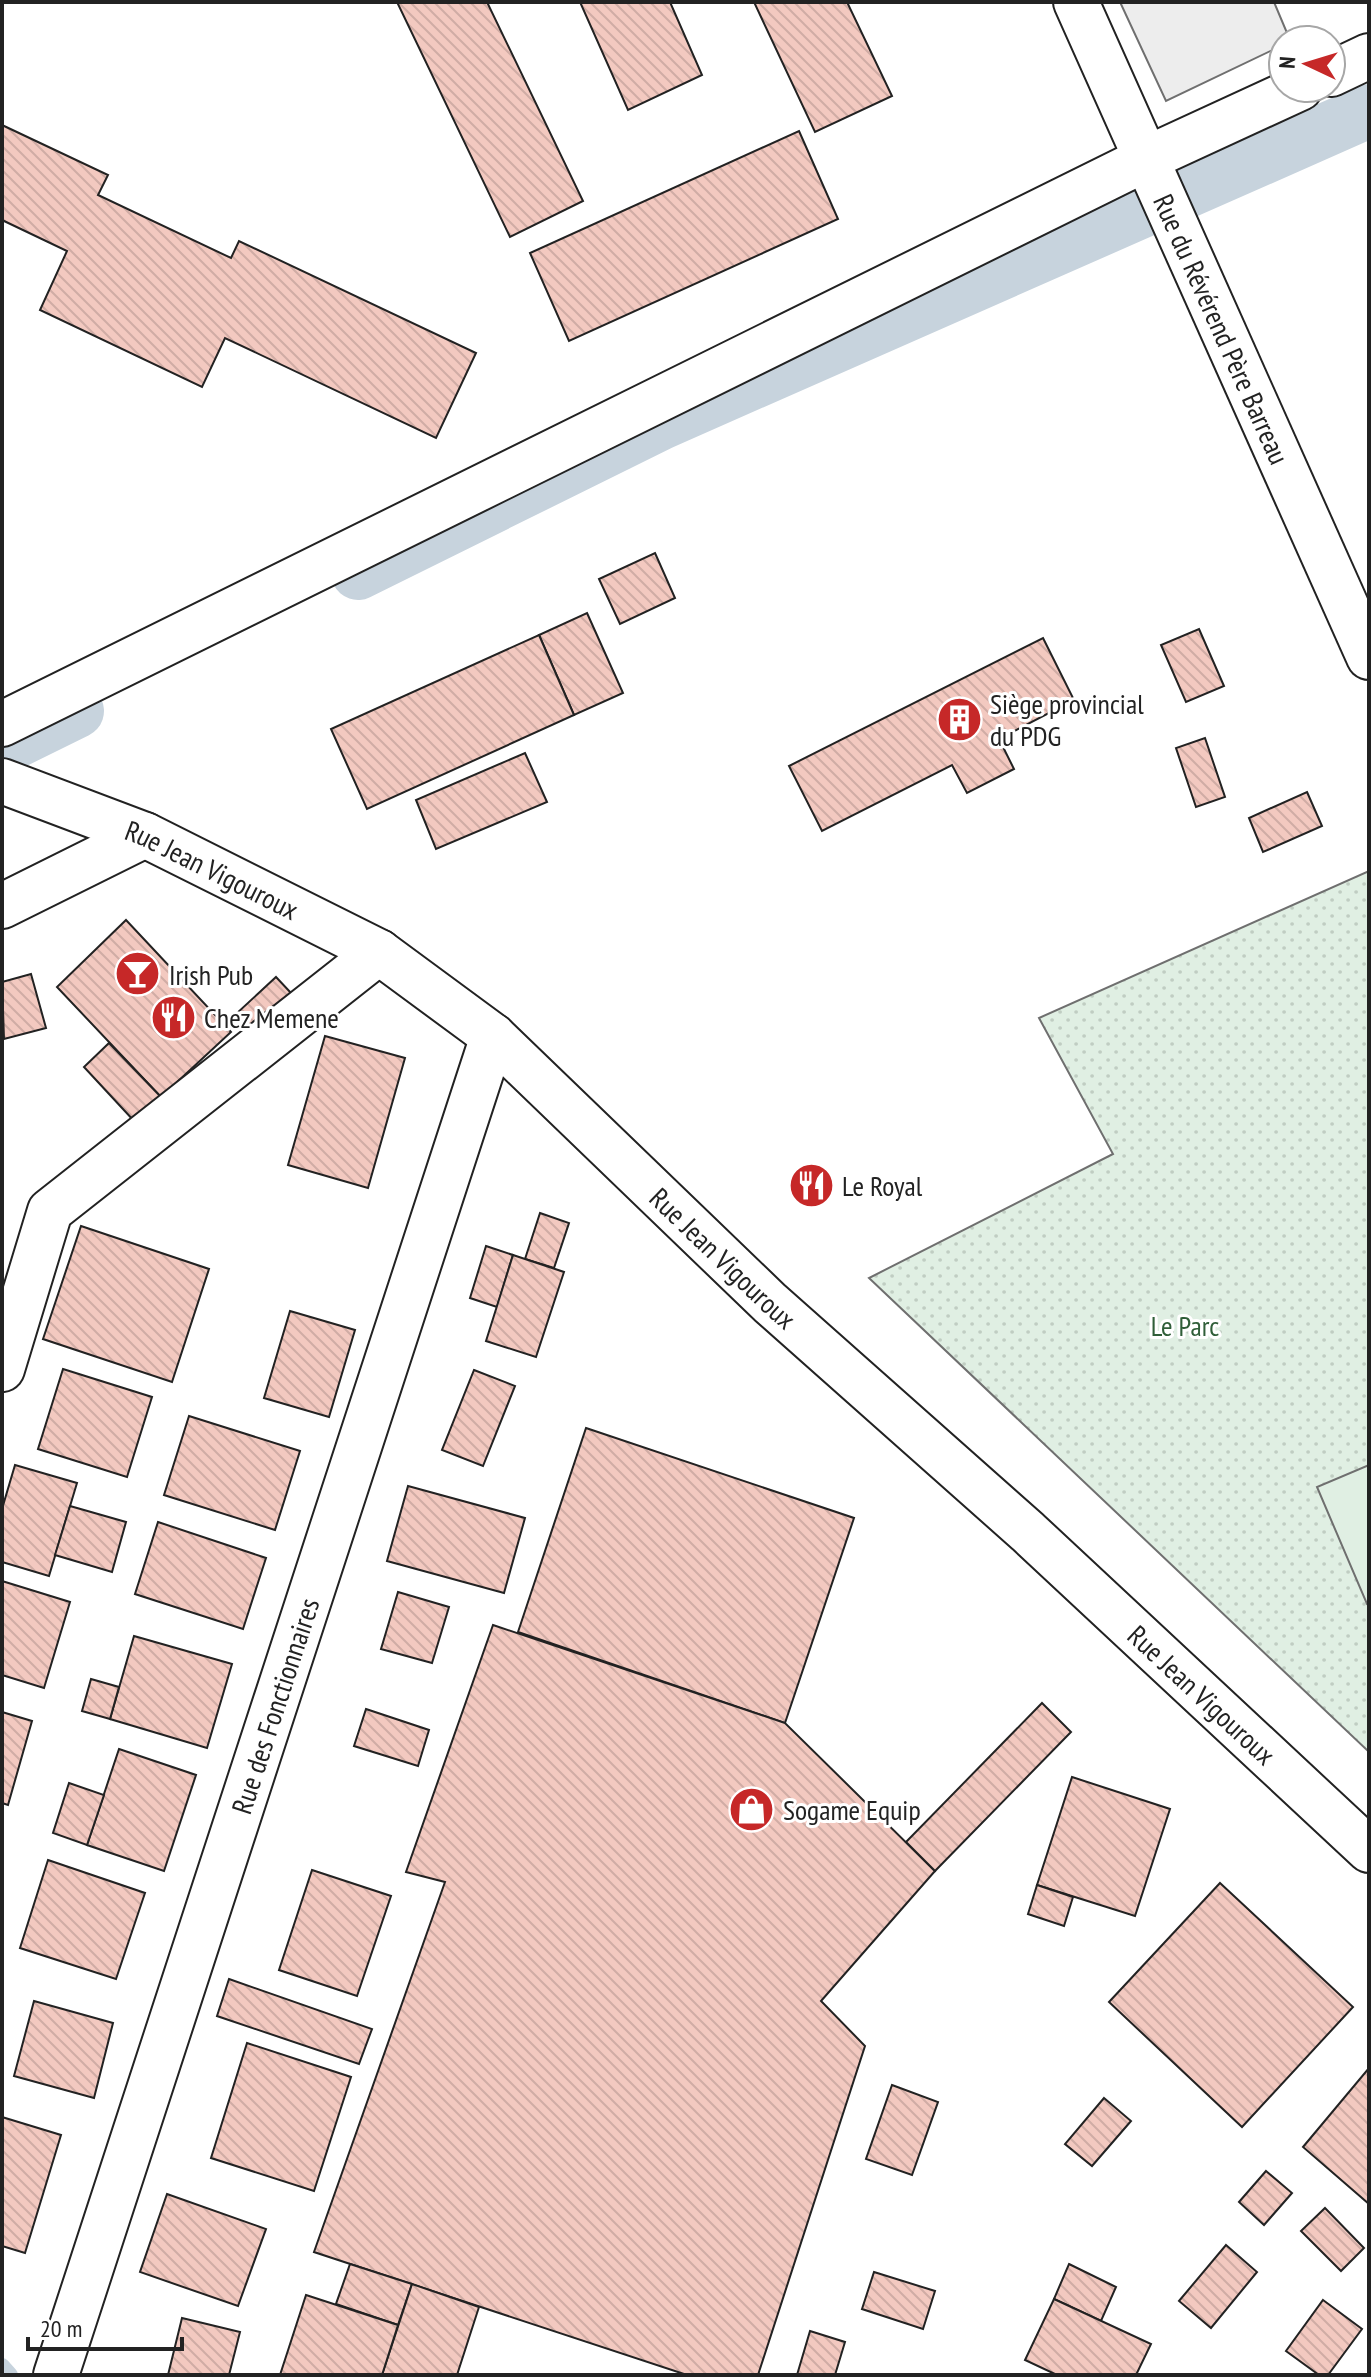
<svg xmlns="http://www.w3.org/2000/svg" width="1371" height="2377" viewBox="0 0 1371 2377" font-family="'PT Sans Narrow',sans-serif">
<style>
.park{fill:url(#park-dots);stroke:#6f6f6f;stroke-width:2}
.garden{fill:#e0efe3;stroke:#6f6f6f;stroke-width:2}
.parking{fill:#ededed;stroke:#6f6f6f;stroke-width:2}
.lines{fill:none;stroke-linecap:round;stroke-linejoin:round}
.stream{stroke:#c7d3dd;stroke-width:16}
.canal{stroke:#c7d3dd;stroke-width:54}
.building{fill:url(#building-back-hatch);stroke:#222;stroke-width:2}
.street-casing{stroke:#222;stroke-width:48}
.secondary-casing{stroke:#222;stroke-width:48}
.street{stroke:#fff;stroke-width:44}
.secondary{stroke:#fff;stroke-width:44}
.labels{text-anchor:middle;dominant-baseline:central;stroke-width:6;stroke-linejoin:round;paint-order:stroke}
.street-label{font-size:28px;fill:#222;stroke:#fff}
.poi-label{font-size:28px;fill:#222;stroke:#fff;text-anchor:start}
.park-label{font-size:28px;fill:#2f5e38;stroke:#fff}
</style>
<defs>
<pattern id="park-dots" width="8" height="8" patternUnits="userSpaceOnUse" patternTransform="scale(2)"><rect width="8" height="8" fill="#e0efe3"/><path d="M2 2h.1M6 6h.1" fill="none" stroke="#c0cdc2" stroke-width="1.8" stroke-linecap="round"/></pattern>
<pattern id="building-back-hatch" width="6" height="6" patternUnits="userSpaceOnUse" patternTransform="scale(2)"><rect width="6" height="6" fill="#f3c9c0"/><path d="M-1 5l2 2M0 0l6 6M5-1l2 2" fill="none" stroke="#d0aca5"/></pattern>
</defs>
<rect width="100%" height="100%" fill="#fff"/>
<polygon class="park" points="1369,871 1369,1752 869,1278 1113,1154 1039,1018"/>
<polygon class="garden" points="1369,1465 1369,1603 1367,1604 1317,1487"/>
<polygon class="parking" points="1120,2 1274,2 1290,40 1283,40 1283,45 1166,101"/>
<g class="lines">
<polyline class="stream" points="2,2366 10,2375"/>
<g class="canal">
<polyline points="358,573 661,423 1369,111"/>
<polyline points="2,748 77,711"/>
</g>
</g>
<g class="building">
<polygon points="397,2 487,2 583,201 510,237"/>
<polygon points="580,2 670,2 702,75 628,110"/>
<polygon points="754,2 847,2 892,96 815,132"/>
<polygon points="2,125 108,175 98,195 231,258 239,241 476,353 436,438 225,338 202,387 40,310 67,251 2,220"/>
<polygon points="799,131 838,219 569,341 530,253"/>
<polygon points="655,553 675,598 620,624 599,579"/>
<polygon points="587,613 623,693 574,715 539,635"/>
<polygon points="1199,629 1224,686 1186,702 1161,645"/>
<polygon points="539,635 574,715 367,809 331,729"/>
<polygon points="1043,638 1074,700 999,739 1014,769 967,793 952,765 822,831 789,766"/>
<polygon points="1205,738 1225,797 1196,807 1176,748"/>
<polygon points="525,753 547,802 436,849 416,800"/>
<polygon points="1307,792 1322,826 1263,852 1249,818"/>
<polygon points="126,920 231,1032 161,1097 57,987"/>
<polygon points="31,974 46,1028 4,1039 2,982"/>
<polygon points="276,977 291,993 250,1030 236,1014"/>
<polygon points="325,1036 405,1058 368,1188 288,1165"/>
<polygon points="109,1043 161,1097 135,1122 84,1067"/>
<polygon points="540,1213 569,1223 554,1268 525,1259"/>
<polygon points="81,1226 209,1269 172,1382 43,1339"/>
<polygon points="486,1246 513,1255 497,1307 470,1298"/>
<polygon points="513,1255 564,1272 536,1357 486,1341"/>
<polygon points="290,1311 355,1330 329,1417 264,1398"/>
<polygon points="63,1369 152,1397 127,1477 38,1449"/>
<polygon points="474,1370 515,1386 483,1466 442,1450"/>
<polygon points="189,1416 300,1451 275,1530 164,1495"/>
<polygon points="586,1428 854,1518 785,1723 518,1632"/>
<polygon points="15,1465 77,1483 49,1576 2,1562 2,1509"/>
<polygon points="408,1486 525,1518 504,1593 387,1561"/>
<polygon points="70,1506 126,1522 112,1572 55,1555"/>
<polygon points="158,1522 266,1558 243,1629 135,1594"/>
<polygon points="2,1581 70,1602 44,1688 2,1675"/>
<polygon points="398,1592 449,1607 432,1663 381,1649"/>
<polygon points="493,1625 785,1723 935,1871 821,2001 865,2046 758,2375 687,2375 314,2252 445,1882 406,1872"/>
<polygon points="134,1636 232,1664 207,1748 110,1719"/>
<polygon points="91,1679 119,1687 110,1719 82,1711"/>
<polygon points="1042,1703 1071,1732 935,1871 906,1842"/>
<polygon points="366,1709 429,1730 418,1766 354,1746"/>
<polygon points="2,1712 32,1721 8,1805 2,1803"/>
<polygon points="119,1749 196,1775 164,1871 87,1845"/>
<polygon points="1072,1777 1170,1809 1135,1916 1037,1885"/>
<polygon points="69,1783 104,1795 87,1845 53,1833"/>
<polygon points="48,1860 145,1893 116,1979 20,1948"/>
<polygon points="312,1870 391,1896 357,1996 279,1970"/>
<polygon points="1220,1883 1353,2007 1242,2127 1109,2002"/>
<polygon points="1037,1885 1073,1897 1064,1926 1028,1914"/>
<polygon points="229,1979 372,2029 359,2064 217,2016"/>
<polygon points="34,2001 113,2023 94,2098 14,2076"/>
<polygon points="247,2043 351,2077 314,2191 211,2158"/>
<polygon points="1369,2068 1369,2204 1303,2147"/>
<polygon points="892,2085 938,2102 912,2175 866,2159"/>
<polygon points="1104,2098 1131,2121 1092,2166 1065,2144"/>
<polygon points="2,2117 61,2135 25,2253 2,2246"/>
<polygon points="1266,2171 1292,2193 1264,2225 1239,2202"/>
<polygon points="167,2194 266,2229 238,2306 140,2272"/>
<polygon points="1325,2208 1364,2248 1341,2271 1301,2231"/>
<polygon points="1226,2245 1257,2272 1211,2328 1179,2301"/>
<polygon points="350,2264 412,2284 398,2325 336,2304"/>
<polygon points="1069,2264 1116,2287 1101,2321 1054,2299"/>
<polygon points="874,2272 935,2291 923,2329 862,2309"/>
<polygon points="412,2284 479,2307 457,2375 382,2375"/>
<polygon points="306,2295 398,2325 382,2375 280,2375"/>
<polygon points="1054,2299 1151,2344 1136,2375 1057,2375 1025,2360"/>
<polygon points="1323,2300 1362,2329 1328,2375 1319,2375 1286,2351"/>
<polygon points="182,2318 240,2332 229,2375 168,2375"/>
<polygon points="810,2331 845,2342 835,2375 797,2375"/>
</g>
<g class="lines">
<defs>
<g id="street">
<path id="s1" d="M1076,2L1369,657"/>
<polyline points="1331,74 1369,56"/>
<polyline points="2,724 1148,158 1300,88"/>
<polyline points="2,906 145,835"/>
<polyline points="2,1369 50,1211 379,952"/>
<path id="s2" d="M56,2375L493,1036"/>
</g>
<g id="secondary">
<path id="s3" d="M2,781L145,835L379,952L493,1036L770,1303L1028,1532L1369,1850"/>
</g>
</defs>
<use href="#street" class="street-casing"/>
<use href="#secondary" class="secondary-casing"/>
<use href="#street" class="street"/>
<use href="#secondary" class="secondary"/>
</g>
<defs>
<symbol id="building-disc" viewBox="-11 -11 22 22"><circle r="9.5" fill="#c62828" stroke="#fff"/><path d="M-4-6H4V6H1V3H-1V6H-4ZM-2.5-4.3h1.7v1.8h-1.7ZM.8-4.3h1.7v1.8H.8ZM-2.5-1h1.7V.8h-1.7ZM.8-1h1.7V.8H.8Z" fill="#fff"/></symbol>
<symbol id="bar-disc" viewBox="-11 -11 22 22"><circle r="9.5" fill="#c62828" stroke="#fff"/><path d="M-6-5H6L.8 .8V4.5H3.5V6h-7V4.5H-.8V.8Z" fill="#fff"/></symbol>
<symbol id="restaurant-disc" viewBox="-11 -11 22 22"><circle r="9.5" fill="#c62828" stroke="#fff"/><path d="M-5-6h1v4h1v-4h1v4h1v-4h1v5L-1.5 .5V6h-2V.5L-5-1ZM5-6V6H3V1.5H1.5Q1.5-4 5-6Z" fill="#fff"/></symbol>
<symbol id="shop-disc" viewBox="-11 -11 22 22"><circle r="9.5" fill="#c62828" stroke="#fff"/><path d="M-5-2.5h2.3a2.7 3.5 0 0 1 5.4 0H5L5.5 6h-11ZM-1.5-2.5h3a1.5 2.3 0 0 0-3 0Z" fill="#fff"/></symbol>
</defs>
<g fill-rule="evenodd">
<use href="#building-disc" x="934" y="694" width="51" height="51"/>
<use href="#bar-disc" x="112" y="948" width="51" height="51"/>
<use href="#restaurant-disc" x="148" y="992" width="51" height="51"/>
<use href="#restaurant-disc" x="786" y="1160" width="51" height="51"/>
<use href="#shop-disc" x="726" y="1784" width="51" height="51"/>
</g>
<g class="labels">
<g class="street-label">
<text stroke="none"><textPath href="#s1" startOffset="358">Rue du Révérend Père Barreau</textPath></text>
<text stroke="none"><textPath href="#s3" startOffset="228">Rue Jean Vigouroux</textPath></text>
<text stroke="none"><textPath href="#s3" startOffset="876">Rue Jean Vigouroux</textPath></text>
<text stroke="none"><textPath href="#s3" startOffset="1524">Rue Jean Vigouroux</textPath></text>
<text stroke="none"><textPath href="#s2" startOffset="704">Rue des Fonctionnaires</textPath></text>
</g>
<g class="poi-label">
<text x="990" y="703">Siège provincial<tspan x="990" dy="32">du PDG</tspan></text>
<text x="169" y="974">Irish Pub</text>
<text x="204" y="1017">Chez Memene</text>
<text x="842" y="1185">Le Royal</text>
<text x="783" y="1809">Sogame Equip</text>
</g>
<g class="park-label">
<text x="1185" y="1325">Le Parc</text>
</g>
</g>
<rect width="1371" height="2377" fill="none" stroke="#222222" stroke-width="8"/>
<g transform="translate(1307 64) rotate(274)"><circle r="38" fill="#ffffff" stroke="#a7a7a7" stroke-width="2"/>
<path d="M0-6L14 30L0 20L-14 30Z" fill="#c62828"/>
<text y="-12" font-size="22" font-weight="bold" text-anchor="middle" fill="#222222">N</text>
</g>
<path d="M28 2337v12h154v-12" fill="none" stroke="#222222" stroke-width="4"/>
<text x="40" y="2337" font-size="24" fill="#222222" stroke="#ffffff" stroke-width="6" paint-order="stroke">20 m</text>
</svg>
